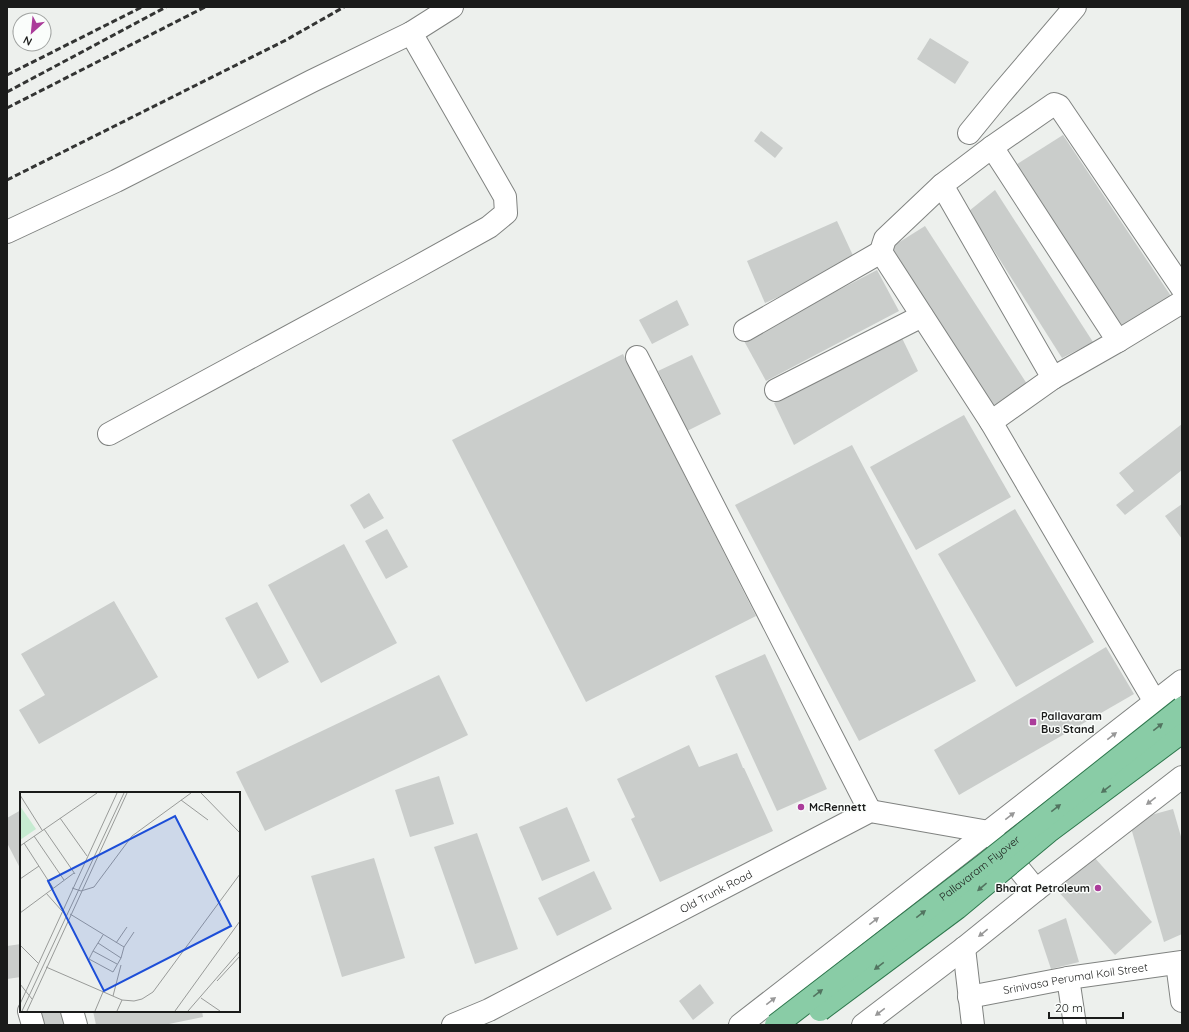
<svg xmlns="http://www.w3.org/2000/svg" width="1189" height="1032" viewBox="0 0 1189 1032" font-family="Quicksand,sans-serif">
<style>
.building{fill:#cacdcb}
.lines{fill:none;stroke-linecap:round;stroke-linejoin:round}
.minor-casing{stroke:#808381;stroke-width:24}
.minor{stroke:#fff;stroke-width:22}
.rail{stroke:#333433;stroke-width:3;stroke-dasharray:6 3;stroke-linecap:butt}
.major-bridge-casing{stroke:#2f784e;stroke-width:24;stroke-linecap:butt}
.major-bridge{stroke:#89cca6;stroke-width:22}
.oneway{fill:#527460}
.oneway2{fill:#989898}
.poi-dot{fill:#ab3c9a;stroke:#fafdfb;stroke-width:1.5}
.labels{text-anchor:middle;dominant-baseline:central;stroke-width:3;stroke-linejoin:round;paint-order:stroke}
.poi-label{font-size:11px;font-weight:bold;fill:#1a1b1a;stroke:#fafdfb;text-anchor:start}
.street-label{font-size:11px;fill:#1a1b1a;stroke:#fafdfb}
.inset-road{fill:none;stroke:#999b99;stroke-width:1}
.view{fill:#1d4ed8;fill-opacity:0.15;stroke:#1d4ed8;stroke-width:2}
.inset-edge{fill:none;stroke:#1a1b1a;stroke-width:2}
</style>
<rect width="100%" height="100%" fill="#edf0ed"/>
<g class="building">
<polygon points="930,38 969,62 955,84 917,59"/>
<polygon points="761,131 783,148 775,158 754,141"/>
<polygon points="1063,135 1173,299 1124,331 1014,166"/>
<polygon points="995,190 1093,342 1062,358 969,211"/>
<polygon points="837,221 856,262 765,303 747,261"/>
<polygon points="925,226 1029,387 995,409 890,248"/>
<polygon points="877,270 899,311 766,381 744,341 770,326"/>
<polygon points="677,300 689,325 652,344 639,320"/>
<polygon points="901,336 918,371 794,445 774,403"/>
<polygon points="623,354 756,616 586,702 452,440"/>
<polygon points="692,355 721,414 687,431 658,371"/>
<polygon points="964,415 1011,497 916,550 870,467"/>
<polygon points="1182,424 1182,470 1125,515 1116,505 1134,491 1119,473"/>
<polygon points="852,445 976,681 859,741 735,505"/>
<polygon points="369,493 384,518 364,529 350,505"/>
<polygon points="1182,504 1182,539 1165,516"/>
<polygon points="1015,509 1094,642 1016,687 938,554"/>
<polygon points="387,529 408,567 386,579 365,541"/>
<polygon points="344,544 397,643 321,683 268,585"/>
<polygon points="114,601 158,677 39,744 19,710 45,695 21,654"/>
<polygon points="257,602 289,662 258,679 225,618"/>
<polygon points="1106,647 1134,694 959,795 934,750"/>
<polygon points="765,654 827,789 777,811 715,676"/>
<polygon points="439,675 468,735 265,831 236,772"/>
<polygon points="689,745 699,767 737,753 743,768 744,768 773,831 660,882 631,819 635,817 617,779"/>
<polygon points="439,776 454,824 410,837 395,790"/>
<polygon points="567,807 590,861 542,881 519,827"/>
<polygon points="1173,809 1182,840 1182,934 1164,942 1129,821"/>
<polygon points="21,810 21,870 7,843 7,818"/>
<polygon points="477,833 518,949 475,964 434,847"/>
<polygon points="1094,857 1152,922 1115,955 1057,890"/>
<polygon points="374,858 405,958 342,977 311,876"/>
<polygon points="594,871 612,909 557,936 538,898"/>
<polygon points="1066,918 1079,962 1051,969 1038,930"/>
<polygon points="21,944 21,977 7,979 7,946"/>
<polygon points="700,984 714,1003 693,1020 679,1001"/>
<polygon points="29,1011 72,1011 76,1025 33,1025"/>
<polygon points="93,1011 202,1011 203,1017 164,1025 96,1025"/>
</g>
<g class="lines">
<defs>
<g id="minor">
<polyline points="969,133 1000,95 1075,7"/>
<polyline points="942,185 885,239 883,245 881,252 991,422 1155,702"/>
<polyline points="7,232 116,181 312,81 411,33 452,7"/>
<polyline points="745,330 881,252"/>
<polyline points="1118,341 1182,302"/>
<polyline points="637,357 870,811"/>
<polyline points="1053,378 942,185 992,147 1054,104 1059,106 1182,288"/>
<polyline points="776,390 922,316"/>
<polyline points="991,422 1053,378 1118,341 992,147"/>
<polyline points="109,434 408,272 489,227 506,213 505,197 411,33"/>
<polyline points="964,948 973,1025"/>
<polyline points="1177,963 1182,1001"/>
<polyline points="1068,978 1075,1025"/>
<path id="s1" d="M969,997L1068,978L1182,962"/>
<polyline points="29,1011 33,1025"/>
<polyline points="72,1011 76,1025"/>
<path id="s2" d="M453,1025L489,1010L870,811L989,832L1036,890"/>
<polyline points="740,1025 1182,681"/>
<polyline points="863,1025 964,948 1036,890 1182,777"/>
</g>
</defs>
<use href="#minor" class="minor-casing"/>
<use href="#minor" class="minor"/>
<g class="rail">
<polyline points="7,75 142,7"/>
<polyline points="7,92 166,7"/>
<polyline points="7,108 205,7"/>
<polyline points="7,180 286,40 344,7"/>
</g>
<defs>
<g id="major-bridge">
<polyline points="820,1010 957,908 1048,832 1182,732"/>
<path id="s3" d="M776,1025L984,865L1182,708"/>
</g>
</defs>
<use href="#major-bridge" class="major-bridge-casing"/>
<use href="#major-bridge" class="major-bridge"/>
</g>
<defs><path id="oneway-solid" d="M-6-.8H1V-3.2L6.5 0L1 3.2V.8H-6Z"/></defs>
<g class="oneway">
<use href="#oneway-solid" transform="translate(1158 727) rotate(-38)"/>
<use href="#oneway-solid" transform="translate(1106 789) rotate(143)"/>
<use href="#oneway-solid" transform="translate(1056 808) rotate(-38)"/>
<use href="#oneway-solid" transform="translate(982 887) rotate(140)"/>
<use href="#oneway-solid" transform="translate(921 914) rotate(-38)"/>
<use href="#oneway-solid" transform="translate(879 966) rotate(143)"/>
<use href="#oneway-solid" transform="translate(818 993) rotate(-38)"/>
</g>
<g class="oneway2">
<use href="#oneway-solid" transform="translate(1112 736) rotate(-38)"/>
<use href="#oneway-solid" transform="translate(1151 801) rotate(142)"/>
<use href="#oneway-solid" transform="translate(1010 816) rotate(-38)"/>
<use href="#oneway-solid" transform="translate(874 921) rotate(-38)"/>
<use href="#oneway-solid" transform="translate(983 933) rotate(141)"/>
<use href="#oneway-solid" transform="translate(771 1001) rotate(-38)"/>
<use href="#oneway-solid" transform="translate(880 1012) rotate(143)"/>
</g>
<g class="poi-dot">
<rect x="1029" y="718" width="8" height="8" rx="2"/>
<circle cx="801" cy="807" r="4"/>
<circle cx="1098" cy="888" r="4"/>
</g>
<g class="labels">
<g class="poi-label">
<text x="1041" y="716">Pallavaram<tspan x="1041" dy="13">Bus Stand</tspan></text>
<text x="809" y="807">McRennett</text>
<text x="1090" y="888" text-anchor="end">Bharat Petroleum</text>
</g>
<g class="street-label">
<text stroke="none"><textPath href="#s3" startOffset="257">Pallavaram Flyover</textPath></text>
<text stroke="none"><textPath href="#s2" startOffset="295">Old Trunk Road</textPath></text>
<text stroke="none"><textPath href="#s1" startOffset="108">Srinivasa Perumal Koil Street</textPath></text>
</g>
</g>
<g transform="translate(20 792)">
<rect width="220" height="220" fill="#edf0ed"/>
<path d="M0,14L16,37L0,48Z" fill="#c6ebd1"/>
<path class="inset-road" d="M181,1L220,41M0,3L22,38M161,8L188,28M40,26L67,64M24,37L55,82M14,44L44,88M4,51L33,96M0,54L77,1M0,87L19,74M52,96L61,99L74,95L112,44L171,1M26,101L42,119M0,121L54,81M50,122L104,155M83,143L73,159L97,172M96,151L107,135M0,153L18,171M73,159L69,167L93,180L101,166L78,151M101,166L104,155L114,140M26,175L102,208L114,209L122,207L133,200L220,82M197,189L220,164M0,192L12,207M93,204L101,173M181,206L200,219M0,212L97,1M2,219L104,1M7,219L107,1M75,219L83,200M97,219L102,208M155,219L220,129M168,219L220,159"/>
<path class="view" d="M155,24L211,134L84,199L28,89Z"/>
<rect width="220" height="220" class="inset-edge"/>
</g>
<rect width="1189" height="1032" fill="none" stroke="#1a1b1a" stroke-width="16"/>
<g transform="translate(32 32) rotate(207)"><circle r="19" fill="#fafdfb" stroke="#a0a3a1"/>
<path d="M0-3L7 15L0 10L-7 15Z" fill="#ab3c9a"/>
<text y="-6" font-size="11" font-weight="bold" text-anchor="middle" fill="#1a1b1a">N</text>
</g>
<path d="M1049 1012v6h74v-6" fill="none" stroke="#1a1b1a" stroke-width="2"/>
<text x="1055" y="1012" font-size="12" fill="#1a1b1a" stroke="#fafdfb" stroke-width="3" paint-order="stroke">20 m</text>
</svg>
